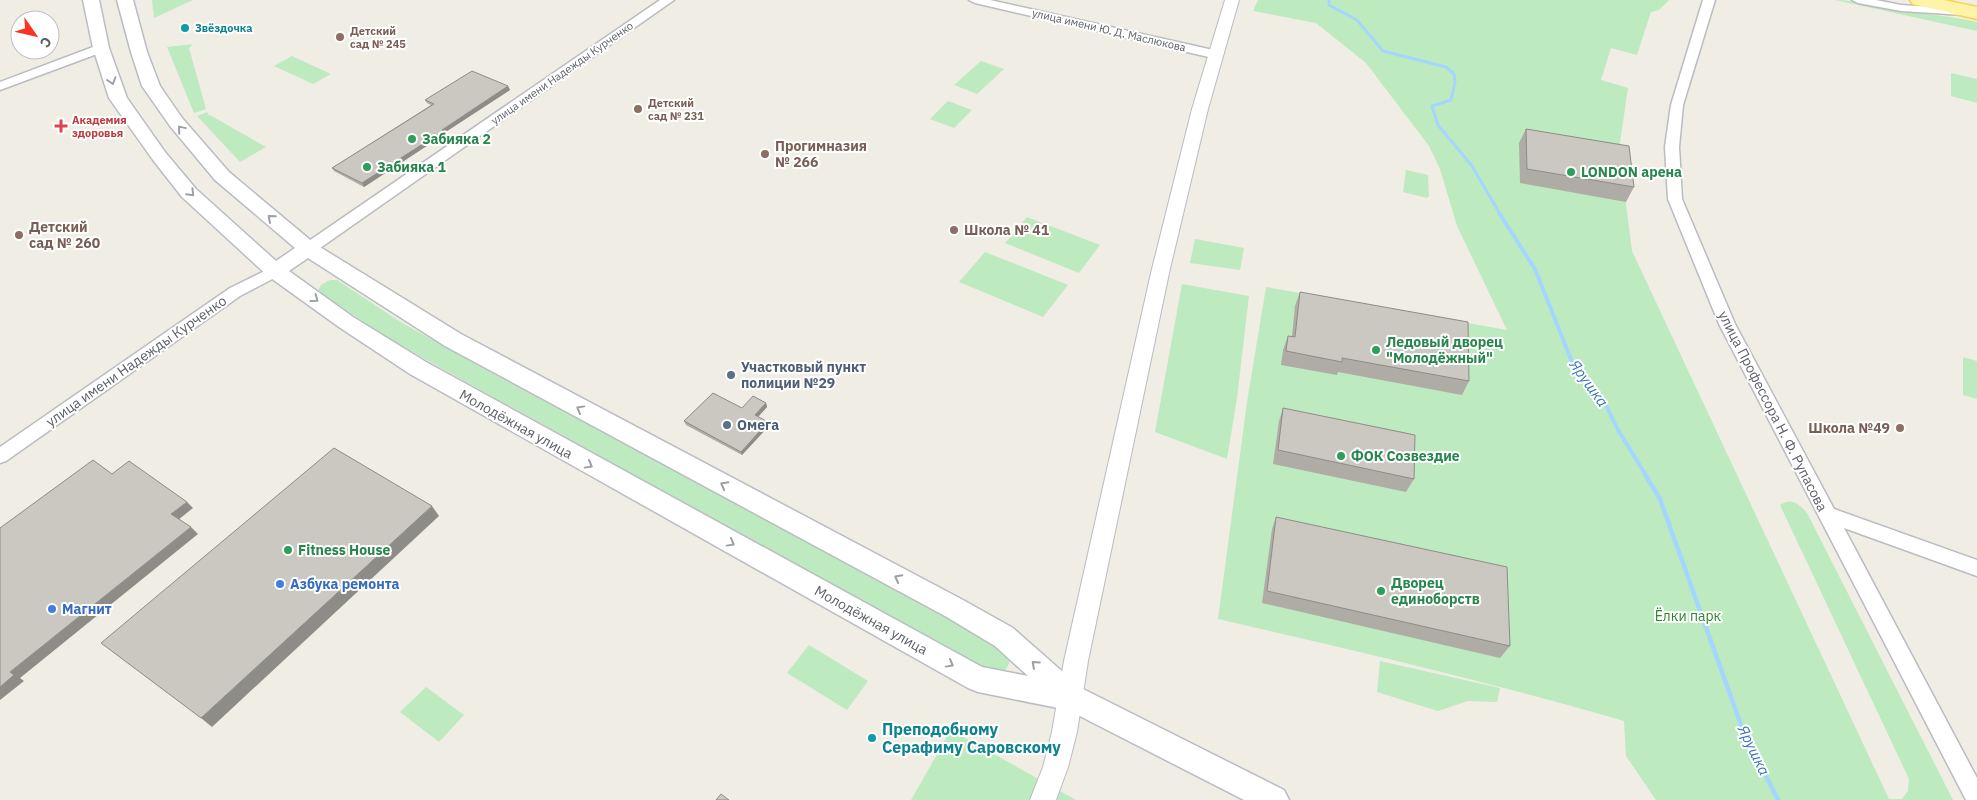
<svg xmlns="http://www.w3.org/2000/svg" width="1977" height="800" viewBox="0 0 1977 800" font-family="'IBM Plex Sans',sans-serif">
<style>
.green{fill:#beeabf}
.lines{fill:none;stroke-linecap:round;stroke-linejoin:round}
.stream-far2{stroke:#a5d6ff;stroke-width:3}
.stream-far1{stroke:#a5d6ff;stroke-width:4}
.stream{stroke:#a5d6ff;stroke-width:4.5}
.minor-casing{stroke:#b9bcc1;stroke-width:3}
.tertiary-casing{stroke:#b9bcc1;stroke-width:2}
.secondary-casing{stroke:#b9bdc3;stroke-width:3}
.primary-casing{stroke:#fed04f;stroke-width:3}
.minor{fill:#fff;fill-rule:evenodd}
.tertiary{fill:#fff;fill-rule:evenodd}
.secondary{fill:#fff;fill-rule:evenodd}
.primary{fill:#fff3aa;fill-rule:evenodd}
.wall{fill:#afaca6}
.shaded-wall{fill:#8e8c87}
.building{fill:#cbc8c1;stroke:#8e8c87}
.oneway{stroke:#9da0a3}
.culture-dot{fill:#0f9aa8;stroke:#fff;stroke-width:2}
.education-dot{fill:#8d6e63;stroke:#fff;stroke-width:2}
.health-dot{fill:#e0444e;stroke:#fff;stroke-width:2}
.leisure-dot{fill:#2e9e5b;stroke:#fff;stroke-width:2}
.service-dot{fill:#5c6f8a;stroke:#fff;stroke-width:2}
.shop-dot{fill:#3f7fe0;stroke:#fff;stroke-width:2}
.labels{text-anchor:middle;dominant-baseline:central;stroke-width:4;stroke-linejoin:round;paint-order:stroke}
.far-culture-label{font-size:11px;font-weight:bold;fill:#0d838f;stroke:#fff;text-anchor:start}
.far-street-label{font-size:11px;fill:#5c6066;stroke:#fff}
.far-education-label{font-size:11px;font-weight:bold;fill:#785e54;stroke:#fff;text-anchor:start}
.far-health-label{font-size:11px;font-weight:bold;fill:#be3a42;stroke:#fff;text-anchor:start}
.leisure-label{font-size:14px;font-weight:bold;fill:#27864d;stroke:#fff;text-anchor:start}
.education-label{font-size:14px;font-weight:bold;fill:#785e54;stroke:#fff;text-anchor:start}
.street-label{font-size:14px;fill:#5c6066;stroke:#fff}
.service-label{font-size:14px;font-weight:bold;fill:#4e5e75;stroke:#fff;text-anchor:start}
.shop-label{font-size:14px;font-weight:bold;fill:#366cbe;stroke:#fff;text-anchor:start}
.park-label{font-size:14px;fill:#2d8432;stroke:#fff}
.water-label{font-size:15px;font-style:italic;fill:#3775bb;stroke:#fff}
.near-culture-label{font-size:16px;font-weight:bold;fill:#0d838f;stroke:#fff;text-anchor:start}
</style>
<rect width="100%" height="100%" fill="#f0ede4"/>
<g class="green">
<polygon points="152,0 193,0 154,18"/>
<path d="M1258,0H1669L1659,10L1651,12L1637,55L1611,48L1601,80L1628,88L1619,149L1632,251L1889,799H1902L1908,791L1909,779L1780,505C1792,497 1799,504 1807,513L1953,800H1656L1626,756L1624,721C1490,682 1354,650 1218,619L1247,402L1266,287L1507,330L1457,226L1440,169L1429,146L1366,63L1316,23L1253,11Z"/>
<path d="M1835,0C1857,0 1878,8 1900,11C1926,14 1951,16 1977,22V31Z"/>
<polygon points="193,44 189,48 206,109 194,113 167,47"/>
<polygon points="292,56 331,74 313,84 274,66"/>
<polygon points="981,61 1004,69 977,94 954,85"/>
<polygon points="1951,73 1977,79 1977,103 1951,96"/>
<polygon points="948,101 972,110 954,128 930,119"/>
<polygon points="207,112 208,114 266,147 240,162 197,116"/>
<polygon points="1406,170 1428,175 1429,196 1427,198 1403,192"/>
<polygon points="1027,217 1100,245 1079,273 1005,243"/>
<polygon points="1195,239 1244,248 1240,270 1190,263"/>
<polygon points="985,252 1068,285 1043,317 959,282"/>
<path d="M330,280H337L399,321L488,371L1011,652C1010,664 1008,671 996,675L423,358L380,333L321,293L318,290L321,285Z"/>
<polygon points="1182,284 1249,296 1237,398 1227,459 1155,432"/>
<polygon points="1963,357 1977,361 1977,399 1963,395"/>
<polygon points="809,645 868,681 847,710 787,673"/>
<polygon points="1380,661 1500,688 1497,702 1468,701 1438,711 1377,692"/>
<polygon points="426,687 464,715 439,742 400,712"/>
<polygon points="951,730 1076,800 911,800"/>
</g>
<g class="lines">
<polyline class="stream-far2" points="1329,0 1329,5 1357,20 1383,51 1446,67 1454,74 1455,83 1451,100 1432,106 1438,125 1472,166 1500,214"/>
<polyline class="stream-far1" points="1499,213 1535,269 1572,362 1602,397 1618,430 1647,477"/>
<polyline class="stream" points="1646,476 1660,499 1741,725 1778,800"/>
<defs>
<g id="minor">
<polygon points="660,0 674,0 313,253 303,253 301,249 303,245"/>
<polygon points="969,0 990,0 1213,50 1219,54 1213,58 975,3"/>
<polygon points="1703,0 1715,0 1683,105 1679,147 1682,199 1735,324 1834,509 1977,560 1977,576 1844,528 1977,778 1977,800 1966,800 1719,324 1668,199 1665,147 1671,105"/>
<polygon points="1852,0 1876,0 1901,5 1964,9 1970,12 1964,15 1901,11 1858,3"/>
<polygon points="101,44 105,45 107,48 105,51 0,90 0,82"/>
<polygon points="275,266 280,267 282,271 280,275 240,296 6,461 0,463 0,447 230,288"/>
</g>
<polygon id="tertiary" points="1225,0 1239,0 1208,109 1169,273 1088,661 1077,732 1068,767 1056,800 1030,800 1043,767 1052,732 1064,661 1151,273 1192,109"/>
<path id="secondary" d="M83,0H99L109,48L127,98L165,152L196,189L276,261L295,248L215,180L170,126L142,86L131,52L117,0H133L147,52L160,86L182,118L229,172L315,244L461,334L963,600L1013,628L1081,688L1284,790L1289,800H1244L1068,710L978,692L968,688L410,374L339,327L268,276L182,197L153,160L109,98L93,48ZM308,258L445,346L945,616L995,646L1028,676L982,667L426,362L353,317L289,271Z"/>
<polygon id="primary" points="1910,0 1944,0 1977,7 1977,19 1913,4"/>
</defs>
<use href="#minor" class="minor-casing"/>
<use href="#tertiary" class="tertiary-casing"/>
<use href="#secondary" class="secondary-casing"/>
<use href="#primary" class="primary-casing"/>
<use href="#minor" class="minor"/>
<use href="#tertiary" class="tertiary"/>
<use href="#secondary" class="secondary"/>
<use href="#primary" class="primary"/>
</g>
<g class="wall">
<polygon points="508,86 510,90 444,133 445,134 364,187 334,171 332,168 431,105 427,103 425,100"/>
<polygon points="1526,129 1634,187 1626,202 1520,183 1519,143"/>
<polygon points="1300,292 1469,381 1462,395 1338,372 1337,375 1281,365 1283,350 1288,336 1292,336 1295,306"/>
<polygon points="766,403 767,407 758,417 769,426 742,455 686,425 684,421 742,408"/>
<polygon points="1283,408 1414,479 1406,492 1273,464 1279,421"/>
<polygon points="1276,517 1510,646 1500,658 1262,603 1272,529"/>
</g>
<g class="shaded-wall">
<polygon points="508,86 510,90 444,133 445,134 364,187 362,183 442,130"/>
<polygon points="766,403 767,407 756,419 755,415"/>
<polygon points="768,422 769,426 742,455 741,452"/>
<polygon points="187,502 193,508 178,520 171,514"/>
<polygon points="432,506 439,516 212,727 201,718"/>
<polygon points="191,527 198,534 20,678 24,681 0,700 0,687 10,672"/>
</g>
<g class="building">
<polygon points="472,71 508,86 442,130 443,131 362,183 332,168 434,104 425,100"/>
<polygon points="1526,129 1629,146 1634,187 1527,169"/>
<polygon points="1300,292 1468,322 1469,381 1342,358 1342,362 1286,351 1288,336 1295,337"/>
<polygon points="713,393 742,408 753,396 766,403 755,415 768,422 741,452 684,421"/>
<polygon points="1283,408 1415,435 1414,479 1278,450"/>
<polygon points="334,448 432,506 201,718 101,643"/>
<polygon points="93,460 112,474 129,461 187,502 171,514 191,527 10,672 14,675 0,687 0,528"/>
<polygon points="1276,517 1507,567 1510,646 1267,591"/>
<polygon points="721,794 729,800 716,800"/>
</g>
<defs><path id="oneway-chevron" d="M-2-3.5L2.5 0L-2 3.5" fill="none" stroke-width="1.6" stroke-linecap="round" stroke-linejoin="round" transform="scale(1.25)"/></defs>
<g class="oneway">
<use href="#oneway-chevron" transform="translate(112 81) rotate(72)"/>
<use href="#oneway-chevron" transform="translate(181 129) rotate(-130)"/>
<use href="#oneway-chevron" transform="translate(191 193) rotate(46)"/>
<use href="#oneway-chevron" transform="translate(271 218) rotate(-139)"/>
<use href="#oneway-chevron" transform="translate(315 299) rotate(36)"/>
<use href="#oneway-chevron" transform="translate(580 409) rotate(-151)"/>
<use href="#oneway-chevron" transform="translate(589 465) rotate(29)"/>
<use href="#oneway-chevron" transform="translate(724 485) rotate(-152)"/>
<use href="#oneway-chevron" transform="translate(731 543) rotate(29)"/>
<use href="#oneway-chevron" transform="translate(898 578) rotate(-152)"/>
<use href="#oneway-chevron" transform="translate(950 664) rotate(29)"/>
<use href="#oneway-chevron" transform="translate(1035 664) rotate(-138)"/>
</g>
<g class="culture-dot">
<circle cx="185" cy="28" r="5"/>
<circle cx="872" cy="738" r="5"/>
</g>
<g class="education-dot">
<circle cx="340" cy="37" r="5"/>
<circle cx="638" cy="109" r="5"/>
<circle cx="765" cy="154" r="5"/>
<circle cx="954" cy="230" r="5"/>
<circle cx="19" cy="235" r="5"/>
<circle cx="1900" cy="428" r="5"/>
</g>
<path class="health-dot" d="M58.5 118.5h5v5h5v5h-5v5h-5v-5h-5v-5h5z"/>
<g class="leisure-dot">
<circle cx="412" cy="139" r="5"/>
<circle cx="367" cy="167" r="5"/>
<circle cx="1571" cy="172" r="5"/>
<circle cx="1376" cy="350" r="5"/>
<circle cx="1341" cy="456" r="5"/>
<circle cx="288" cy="550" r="5"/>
<circle cx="1381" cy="591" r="5"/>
</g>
<g class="service-dot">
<circle cx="731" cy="375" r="5"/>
<circle cx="727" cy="425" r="5"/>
</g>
<g class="shop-dot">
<circle cx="280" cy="584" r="5"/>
<circle cx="52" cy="609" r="5"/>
</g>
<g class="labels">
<g class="far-culture-label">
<text x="195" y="28">Звёздочка</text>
</g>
<g class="far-street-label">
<text transform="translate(1109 30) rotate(13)">улица имени Ю. Д. Маслюкова</text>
<text transform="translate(562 73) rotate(-35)">улица имени Надежды Курченко</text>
</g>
<g class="far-education-label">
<text x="350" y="31">Детский<tspan x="350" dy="13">сад № 245</tspan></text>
<text x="648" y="103">Детский<tspan x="648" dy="13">сад № 231</tspan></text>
</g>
<g class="far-health-label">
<text x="72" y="120">Академия<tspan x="72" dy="13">здоровья</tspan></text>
</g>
<g class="leisure-label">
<text x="422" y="139">Забияка 2</text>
<text x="377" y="167">Забияка 1</text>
<text x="1581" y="172">LONDON арена</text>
<text x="1386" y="342">Ледовый дворец<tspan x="1386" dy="16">"Молодёжный"</tspan></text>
<text x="1351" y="456">ФОК Созвездие</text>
<text x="298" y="550">Fitness House</text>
<text x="1391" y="583">Дворец<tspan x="1391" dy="16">единоборств</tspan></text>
</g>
<g class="education-label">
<text x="775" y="146">Прогимназия<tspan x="775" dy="16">№ 266</tspan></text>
<text x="29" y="227">Детский<tspan x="29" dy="16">сад № 260</tspan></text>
<text x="964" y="230">Школа № 41</text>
<text x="1890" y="428" text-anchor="end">Школа №49</text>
</g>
<g class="street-label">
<text transform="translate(136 361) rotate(-35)">улица имени Надежды Курченко</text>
<text transform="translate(1773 411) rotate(63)">улица Профессора Н. Ф. Рупасова</text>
<text transform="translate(516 424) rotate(29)">Молодёжная улица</text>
<text transform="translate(871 620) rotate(29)">Молодёжная улица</text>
</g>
<g class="service-label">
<text x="741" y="367">Участковый пункт<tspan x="741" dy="16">полиции №29</tspan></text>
<text x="737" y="425">Омега</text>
</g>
<g class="shop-label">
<text x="290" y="584">Азбука ремонта</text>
<text x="62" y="609">Магнит</text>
</g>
<g class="park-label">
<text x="1688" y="616">Ёлки парк</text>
</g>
<g class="water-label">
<text transform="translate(1589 383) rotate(54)">Ярушка</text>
<text transform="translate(1754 750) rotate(64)">Ярушка</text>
</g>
<g class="near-culture-label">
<text x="882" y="729">Преподобному<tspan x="882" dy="18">Серафиму Саровскому</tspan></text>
</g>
</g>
<g transform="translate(35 35) rotate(124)"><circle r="24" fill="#ffffff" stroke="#bebfc2"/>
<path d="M0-4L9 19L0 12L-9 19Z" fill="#f93521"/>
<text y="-8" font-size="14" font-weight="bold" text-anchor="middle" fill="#5c6066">С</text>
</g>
</svg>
